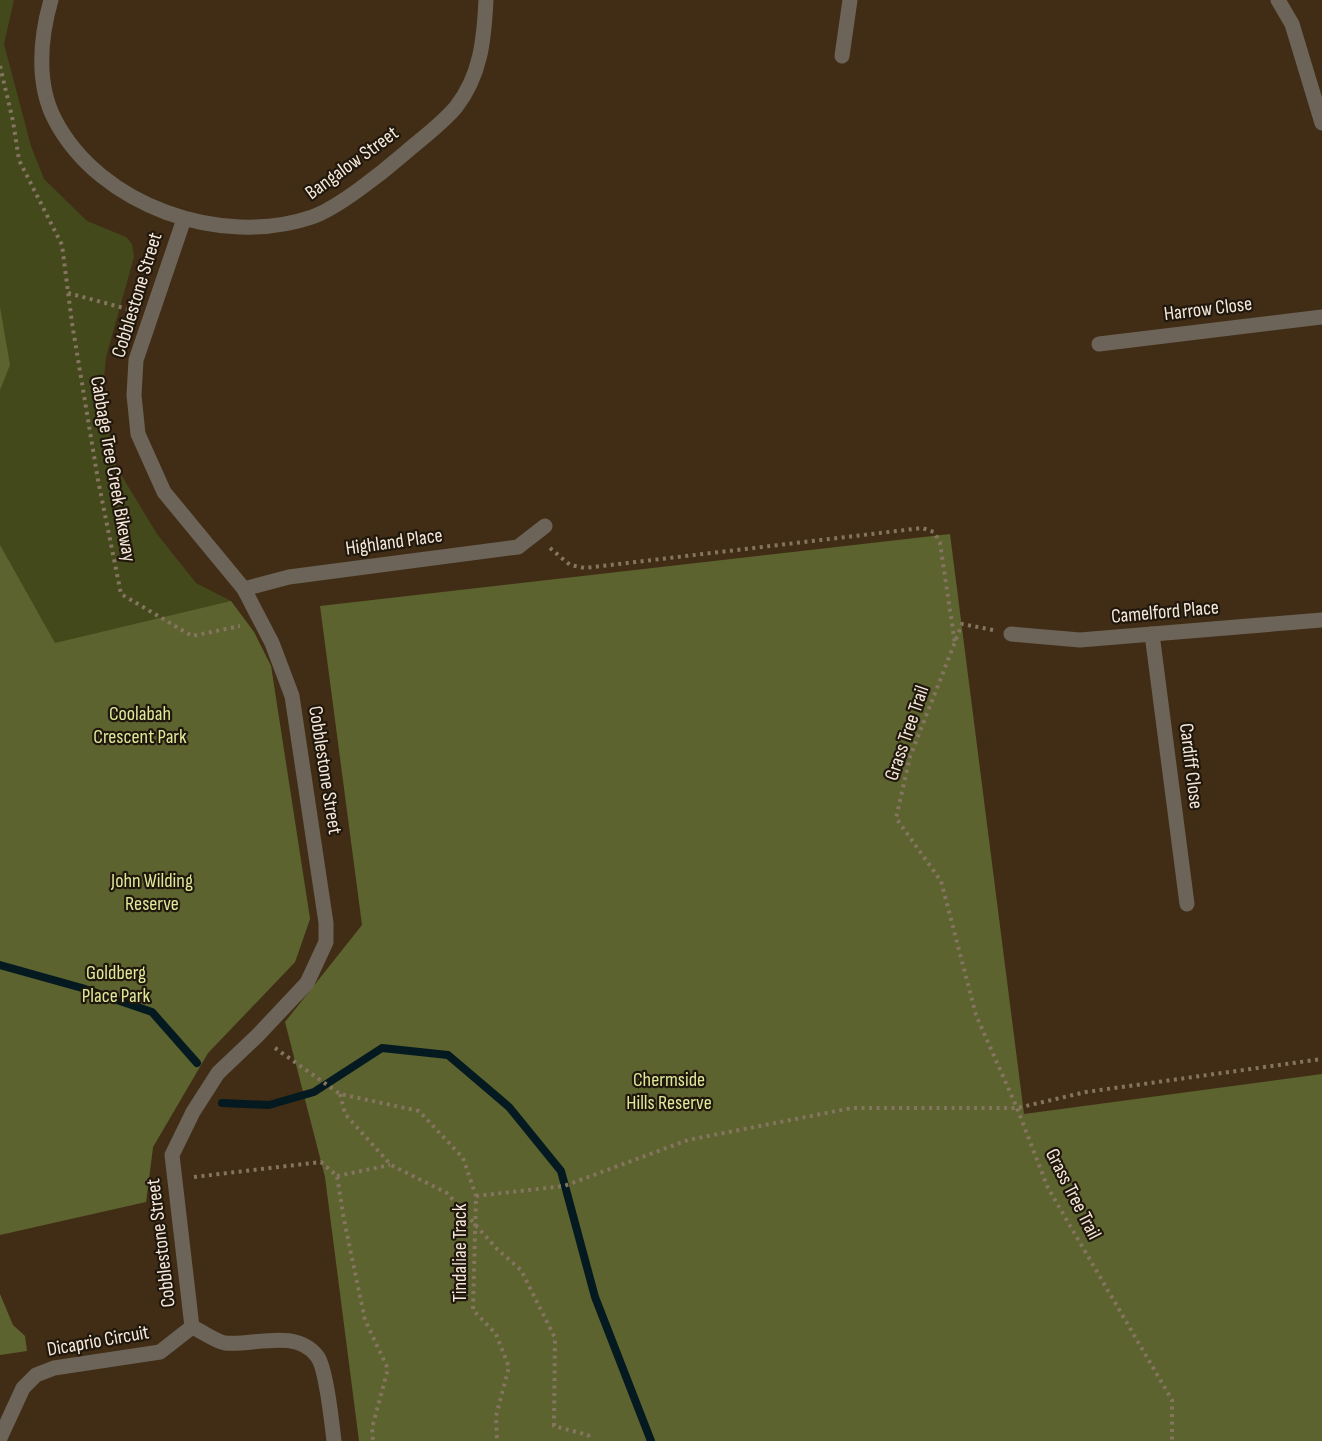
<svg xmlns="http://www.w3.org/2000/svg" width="1322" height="1441" viewBox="0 0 1322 1441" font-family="'Sofia Sans Condensed',sans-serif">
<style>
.green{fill:#44491c}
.forest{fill:#5c632f}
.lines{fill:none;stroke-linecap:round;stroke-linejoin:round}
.stream{stroke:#051a20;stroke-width:8}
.path{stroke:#857460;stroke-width:4;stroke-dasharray:3 4.5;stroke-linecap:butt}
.street{stroke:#6c6458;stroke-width:15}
.labels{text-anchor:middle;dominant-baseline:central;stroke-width:4.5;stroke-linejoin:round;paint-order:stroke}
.street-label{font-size:20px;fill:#f5e8da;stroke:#21180d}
.park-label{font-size:20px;fill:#deea99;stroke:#21180d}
</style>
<rect width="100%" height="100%" fill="#412d15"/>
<polygon class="green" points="0,0 14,0 4,44 31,146 44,179 87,221 126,237 132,244 134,257 106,357 102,401 117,468 157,534 196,583 231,601 254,632 271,666 310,919 295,962 208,1053 153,1147 146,1202 0,1217"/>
<g class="forest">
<polygon points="0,307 10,365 0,390"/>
<polygon points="950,534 1024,1114 1322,1074 1322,1441 359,1441 325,1177 285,1022 362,925 320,606"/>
<polygon points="0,545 55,643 231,601 254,632 271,666 310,919 295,962 208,1053 153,1147 146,1202 0,1235"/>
<polygon points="0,1294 13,1325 25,1336 27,1351 0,1355"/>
</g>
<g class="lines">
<g class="stream">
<polyline points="0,965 82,988 152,1012 197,1063"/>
<polyline points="222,1103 269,1105 314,1092 382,1048 448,1055 509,1107 561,1171 595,1297 651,1441"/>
</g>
<g class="path">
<polyline points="0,66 13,121 19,160 62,245 72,323 98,480 121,594 192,636 240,626"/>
<polyline points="68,293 131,310"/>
<polyline points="550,548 570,565 585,568 922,528 934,532 940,543 955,644"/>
<polyline points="993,630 962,624 910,757 896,818 941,881 976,1015 1017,1108 1048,1188 1172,1400 1172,1441"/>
<polyline points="275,1048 340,1094 419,1111 463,1158 476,1196 473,1310 496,1334 509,1367 496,1416 497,1441"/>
<polyline points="340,1094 345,1114 391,1165 447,1193 497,1249 521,1270 555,1338 554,1426 588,1435 591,1441"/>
<polyline points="337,1176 390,1165"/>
<polyline points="194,1177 321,1162 337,1176 344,1220 365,1320 388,1369 372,1428 373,1441"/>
<polyline points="476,1196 564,1186 688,1140 852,1108 1017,1108 1086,1092 1322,1059"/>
</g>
<g class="street">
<path d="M51,0C40,38 36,84 55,120C100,206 221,248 312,217C338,208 383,172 405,153C421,139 443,123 456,107C481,75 484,39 486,0"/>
<polyline points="1278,0 1292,24 1322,123"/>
<polyline points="842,56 850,0"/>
<polyline points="184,219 136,360 134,395 138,434 164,492 244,589 272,643 292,696 326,923 326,942 307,983 257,1036 218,1073 193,1112 172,1155 192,1327"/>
<polyline points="1099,344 1322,317"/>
<polyline points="244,589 289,577 518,547 545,526"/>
<polyline points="1011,634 1080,640 1322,620"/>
<polyline points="1152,634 1187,904"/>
<path d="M0,1438L23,1388L36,1375L54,1368L160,1352L192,1327C202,1331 215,1341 225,1343C254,1346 295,1328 317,1356C326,1367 332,1424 334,1441"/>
</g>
</g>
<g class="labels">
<g class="street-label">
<text transform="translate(352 163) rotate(-36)">Bangalow Street</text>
<text transform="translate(137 295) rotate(-73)">Cobblestone Street</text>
<text transform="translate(1208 309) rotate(-7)">Harrow Close</text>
<text transform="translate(113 469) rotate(80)">Cabbage Tree Creek Bikeway</text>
<text transform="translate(394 542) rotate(-8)">Highland Place</text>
<text transform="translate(1165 612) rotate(-5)">Camelford Place</text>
<text transform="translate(907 733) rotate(-71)">Grass Tree Trail</text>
<text transform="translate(1191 766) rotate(83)">Cardiff Close</text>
<text transform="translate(325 770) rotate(81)">Cobblestone Street</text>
<text transform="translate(1073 1194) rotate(63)">Grass Tree Trail</text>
<text transform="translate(161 1243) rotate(-97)">Cobblestone Street</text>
<text transform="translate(460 1253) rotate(-90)">Tindaliae Track</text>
<text transform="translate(98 1341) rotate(-10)">Dicaprio Circuit</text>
</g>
<g class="park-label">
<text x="140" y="714">Coolabah<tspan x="140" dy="23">Crescent Park</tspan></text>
<text x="152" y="881">John Wilding<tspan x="152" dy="23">Reserve</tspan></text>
<text x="116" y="973">Goldberg<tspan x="116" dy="23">Place Park</tspan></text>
<text x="669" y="1080">Chermside<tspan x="669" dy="23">Hills Reserve</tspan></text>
</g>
</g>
</svg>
